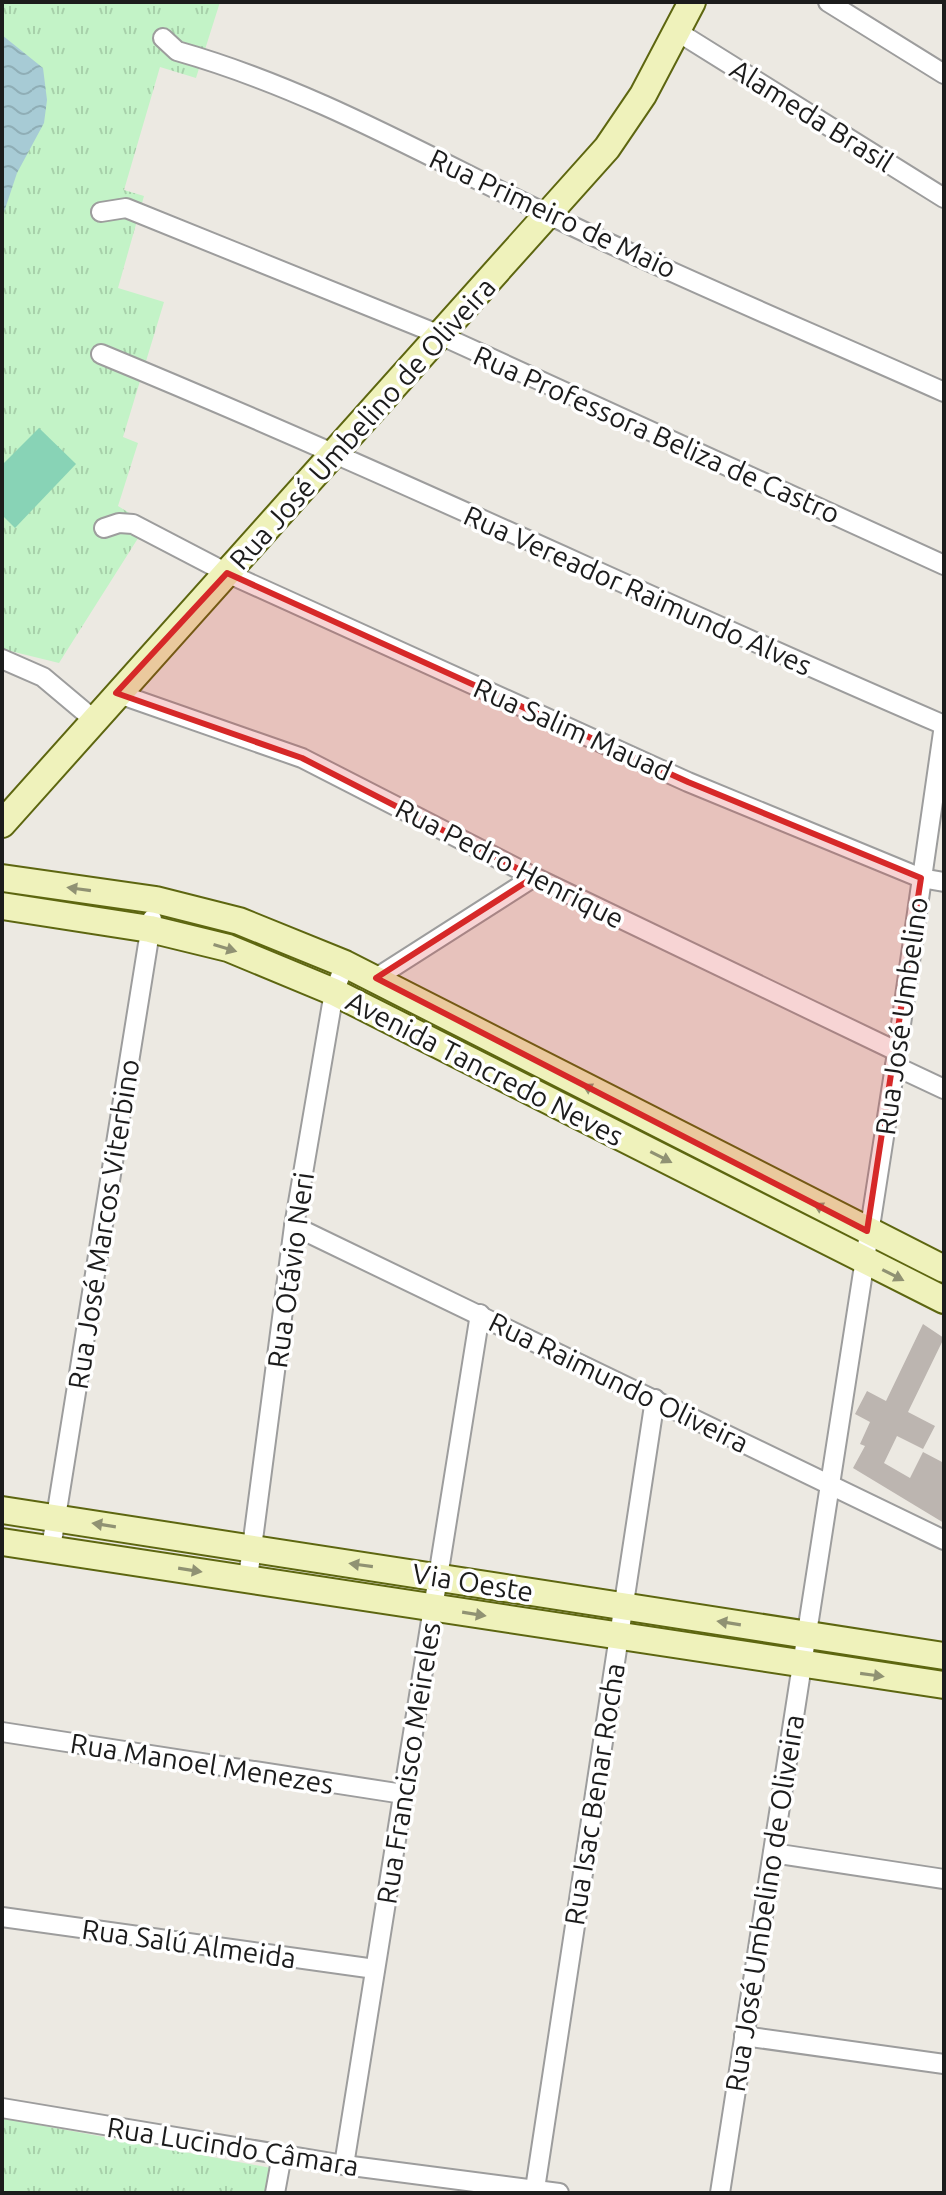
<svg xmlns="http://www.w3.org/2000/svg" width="946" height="2195" viewBox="0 0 946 2195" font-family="Ubuntu,sans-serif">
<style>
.park{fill:url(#park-tufts)}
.pitch{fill:#88d3b6}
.water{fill:url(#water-waves)}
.building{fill:#bcb5b0}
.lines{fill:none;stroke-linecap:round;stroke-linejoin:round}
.street-casing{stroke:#9d9d9d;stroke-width:22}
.secondary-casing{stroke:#5d6610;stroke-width:30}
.street{stroke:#fff;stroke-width:18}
.secondary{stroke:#eff2bb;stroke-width:26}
.oneway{fill:#909273}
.marked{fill:#d62828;fill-opacity:0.2;stroke:#d62828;stroke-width:6;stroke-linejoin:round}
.labels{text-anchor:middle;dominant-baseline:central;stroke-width:7;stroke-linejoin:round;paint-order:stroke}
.street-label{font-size:28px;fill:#1c1c1c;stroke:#fff}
</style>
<defs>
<pattern id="park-tufts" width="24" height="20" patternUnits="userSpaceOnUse" patternTransform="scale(2)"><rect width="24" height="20" fill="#c3f3c7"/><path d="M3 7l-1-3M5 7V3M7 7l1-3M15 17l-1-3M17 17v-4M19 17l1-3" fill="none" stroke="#a7d0aa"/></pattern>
<pattern id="water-waves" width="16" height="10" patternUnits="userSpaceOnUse" patternTransform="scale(2)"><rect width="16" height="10" fill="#a7cbd5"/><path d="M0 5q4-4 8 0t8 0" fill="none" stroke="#8faeb6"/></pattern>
</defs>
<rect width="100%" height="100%" fill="#ece9e2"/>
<g class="park">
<polygon points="2,2 220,2 196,78 160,67 124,190 144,196 118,288 164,302 123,437 138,443 118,506 147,524 59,663 2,649"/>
<polygon points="2,2118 271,2168 267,2193 2,2193"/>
</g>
<polygon class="pitch" points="39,428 76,464 15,528 2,515 2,465"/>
<polygon class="water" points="2,35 43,68 47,100 44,123 17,173 2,218"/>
<polygon class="building" points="923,1324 944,1338 908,1412 935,1426 923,1449 897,1436 884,1463 910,1478 923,1452 944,1463 944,1523 853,1468 865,1446 860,1444 870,1422 855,1414 867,1391 886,1401"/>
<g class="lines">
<defs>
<g id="street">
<polyline points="828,2 944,74"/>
<polyline points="678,32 944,198"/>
<path d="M163,38L177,51C308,88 425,155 547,214C677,277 812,333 944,392"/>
<polyline points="101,212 126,208 440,335 944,565"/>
<path d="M101,354C385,471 662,604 944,725"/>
<polyline points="104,528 119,523 133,524 227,573 688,782 921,878 944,882"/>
<polyline points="2,659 43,677 93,719"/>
<polyline points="116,693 302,758 534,877 896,1051"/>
<polyline points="376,978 534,877"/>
<polyline points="895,1066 944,1089"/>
<polyline points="294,1226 944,1540"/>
<polyline points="51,1548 152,919"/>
<polyline points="248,1578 294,1226 334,992 345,964"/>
<polyline points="2,1732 403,1794"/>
<polyline points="773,1853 944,1879"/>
<polyline points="2,1917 375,1969"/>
<polyline points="744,2036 944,2064"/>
<polyline points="2,2108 344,2165 559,2193"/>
<polyline points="344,2165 480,1314"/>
<polyline points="535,2189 655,1399"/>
<polyline points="275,2193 282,2155"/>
<polyline points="720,2193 895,1066 944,725"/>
</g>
<g id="secondary">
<polyline points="2,824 607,148 643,95 692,2"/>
<polyline points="2,878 156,900 239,921 345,964 944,1269"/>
<polyline points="2,906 150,929 228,948 334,992 944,1300"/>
<polyline points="2,1510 944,1656"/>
<polyline points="2,1542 944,1685"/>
</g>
</defs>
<use href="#street" class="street-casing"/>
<use href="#secondary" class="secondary-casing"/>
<use href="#street" class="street"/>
<use href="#secondary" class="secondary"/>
</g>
<defs><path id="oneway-solid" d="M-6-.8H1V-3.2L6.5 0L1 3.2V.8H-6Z" transform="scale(2)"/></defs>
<g class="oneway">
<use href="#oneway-solid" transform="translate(79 889) rotate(-172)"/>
<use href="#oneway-solid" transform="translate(225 948) rotate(17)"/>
<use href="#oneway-solid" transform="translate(593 1090) rotate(-153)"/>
<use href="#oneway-solid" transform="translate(661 1157) rotate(27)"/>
<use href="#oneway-solid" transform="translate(824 1209) rotate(-153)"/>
<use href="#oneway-solid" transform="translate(893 1275) rotate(27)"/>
<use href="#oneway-solid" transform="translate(104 1525) rotate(-171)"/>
<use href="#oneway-solid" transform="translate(361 1565) rotate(-172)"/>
<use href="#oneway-solid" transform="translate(190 1570) rotate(9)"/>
<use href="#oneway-solid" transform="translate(474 1614) rotate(9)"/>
<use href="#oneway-solid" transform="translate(729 1623) rotate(-171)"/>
<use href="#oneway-solid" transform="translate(872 1675) rotate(8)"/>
</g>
<path class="marked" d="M227,573L688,782L921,878L867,1231L376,978L534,877L302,758L116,693Z"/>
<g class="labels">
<g class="street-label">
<text transform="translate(812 115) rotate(32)">Alameda Brasil</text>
<text transform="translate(553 213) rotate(25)">Rua Primeiro de Maio</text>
<text transform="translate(362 423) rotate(-48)">Rua José Umbelino de Oliveira</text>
<text transform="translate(657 434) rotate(24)">Rua Professora Beliza de Castro</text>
<text transform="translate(638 590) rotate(24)">Rua Vereador Raimundo Alves</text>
<text transform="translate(573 729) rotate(24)">Rua Salim Mauad</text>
<text transform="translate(510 863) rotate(27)">Rua Pedro Henrique</text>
<text transform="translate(901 1016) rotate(-82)">Rua José Umbelino</text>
<text transform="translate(485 1068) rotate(27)">Avenida Tancredo Neves</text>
<text transform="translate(103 1224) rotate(-81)">Rua José Marcos Viterbino</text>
<text transform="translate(290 1270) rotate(-82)">Rua Otávio Neri</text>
<text transform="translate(619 1382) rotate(26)">Rua Raimundo Oliveira</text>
<text transform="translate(473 1582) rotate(9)">Via Oeste</text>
<text transform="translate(202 1763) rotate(9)">Rua Manoel Menezes</text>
<text transform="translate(408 1763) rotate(-81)">Rua Francisco Meireles</text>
<text transform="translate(594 1794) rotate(-81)">Rua Isac Benar Rocha</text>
<text transform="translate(764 1903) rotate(-81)">Rua José Umbelino de Oliveira</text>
<text transform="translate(189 1943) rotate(8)">Rua Salú Almeida</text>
<text transform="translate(233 2146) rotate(9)">Rua Lucindo Câmara</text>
</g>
</g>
<rect width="946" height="2195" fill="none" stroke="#1c1c1c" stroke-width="8"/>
</svg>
